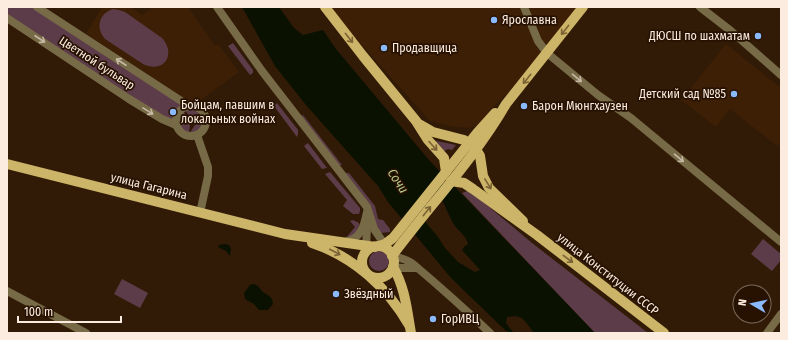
<svg xmlns="http://www.w3.org/2000/svg" width="788" height="340" viewBox="0 0 788 340" font-family="'Fira Sans Condensed',sans-serif">
<style>
.built{fill:#3c1f05}
.green{fill:#5d3c49}
.water{fill:#0a1100;fill-rule:evenodd}
.lines{fill:none;stroke-linecap:round;stroke-linejoin:round}
.minor{stroke:#766a47;stroke-width:8}
.major{stroke:#ccb468;stroke-width:10}
.oneway{stroke:#7a6234}
.oneway2{stroke:#c6b8a3}
.poi-dot{fill:#8abafc;stroke:#271100;stroke-width:1.5}
.labels{text-anchor:middle;dominant-baseline:central;stroke-width:3.5;stroke-linejoin:round;paint-order:stroke}
.poi-label{font-size:12px;fill:#fcece0;stroke:#271100;text-anchor:start}
.street-label{font-size:12px;fill:#fcece0;stroke:#271100}
.water-label{font-size:13px;font-style:italic;fill:#b4cb8c;stroke:#271100}
</style>
<rect width="100%" height="100%" fill="#311b06"/>
<g class="built">
<polygon points="102,7 131,7 142,15 154,7 188,7 215,46 218,44 239,72 202,99 193,103 189,102 86,34"/>
<polygon points="335,7 578,7 507,94 491,109 478,126 468,128 450,126 430,121 334,14 332,9"/>
<polygon points="726,44 781,88 781,141 777,146 730,109 716,127 681,100"/>
</g>
<g class="green">
<path d="M7,7H37L185,107C178,111 175,116 176,125L7,18Z"/>
<path d="M113,9L119,10L125,12L162,38C177,55 163,74 143,64L105,39C95,27 99,14 113,9Z"/>
<polygon points="233,43 253,70 253,73 250,75 228,46"/>
<polygon points="277,103 298,130 298,134 297,137 274,106"/>
<polygon points="188,109 195,110 201,113 194,116 189,116 185,110"/>
<path d="M183,111C187,116 187,119 190,125L189,134C178,131 174,120 183,111Z"/>
<polygon points="303,115 342,165 338,165 300,117"/>
<path d="M202,116C205,125 201,132 191,134V131L195,125L194,119Z"/>
<polygon points="432,140 456,145 452,150 448,149 444,151"/>
<polygon points="308,143 327,168 322,169 304,146"/>
<polygon points="330,172 360,208 360,211 359,214 353,214 343,206 347,200 325,174"/>
<polygon points="344,173 349,173 375,206 378,219 383,220 390,229 390,232 381,233 372,225"/>
<polygon points="467,191 470,191 532,243 648,333 595,333 462,193"/>
<path d="M353,220L359,223C359,233 354,235 345,239L355,227L350,221Z"/>
<polygon points="763,239 781,254 781,260 772,271 751,254"/>
<circle cx="379" cy="261" r="10"/>
<polygon points="122,279 148,293 140,308 114,294"/>
</g>
<g class="water">
<path d="M242,7H279L294,28L303,35L323,30L336,49L429,160L595,333H534C524,321 524,314 507,317L506,323L513,332L520,333H512L506,331L451,278L388,202L378,186L306,105L275,66ZM439,194C444,203 448,214 453,223C458,232 465,233 468,244L464,247L462,250L480,270L475,272L458,262L445,248L438,237L423,219L427,198Z"/>
<polygon points="225,244 229,245 231,249 230,256 226,251 218,247 219,245"/>
<path d="M253,284C259,285 259,288 263,292C268,296 272,295 273,304L268,310H259L254,304L245,299L244,293L250,285Z"/>
</g>
<g class="lines">
<g class="minor">
<polyline points="37,7 189,106"/>
<polyline points="217,7 262,71 367,207 374,229 389,251"/>
<polyline points="524,7 538,41 547,53 598,95 631,118 781,242"/>
<polyline points="700,7 731,31 781,75"/>
<polyline points="7,18 129,99 162,119 176,125"/>
<circle cx="191" cy="121" r="15"/>
<polyline points="197,135 208,167 208,176 200,213"/>
<path d="M344,242C361,239 364,227 367,212"/>
<polyline points="366,252 367,224"/>
<path d="M392,256C399,258 407,259 413,264C439,286 465,309 490,333"/>
<polyline points="393,267 402,268 417,268"/>
<polyline points="7,291 86,333"/>
<polyline points="767,333 781,314"/>
</g>
<g class="major">
<polyline points="325,7 363,56 416,121 428,140 444,158 446,172"/>
<polyline points="419,124 433,132 464,140 475,148 480,156 483,176 489,188 523,221"/>
<polyline points="7,164 285,234 375,247"/>
<polyline points="451,181 464,183 473,189 537,235 664,333"/>
<path d="M312,243C354,257 387,287 409,325"/>
<polyline points="379,246 385,244 393,238 477,133 495,113"/>
<circle cx="378" cy="262" r="16"/>
<path d="M392,256C429,206 475,158 506,104L583,7"/>
<path d="M393,267C405,287 407,310 411,333"/>
</g>
</g>
<defs><path id="oneway-shaft" d="M-6 0H5M1.5-3L5.5 0L1.5 3" fill="none" stroke-width="1.6" stroke-linecap="round" stroke-linejoin="round"/></defs>
<g class="oneway">
<use href="#oneway-shaft" transform="translate(565 30) rotate(128)"/>
<use href="#oneway-shaft" transform="translate(349 38) rotate(52)"/>
<use href="#oneway-shaft" transform="translate(527 79) rotate(129)"/>
<use href="#oneway-shaft" transform="translate(433 146) rotate(48)"/>
<use href="#oneway-shaft" transform="translate(488 184) rotate(58)"/>
<use href="#oneway-shaft" transform="translate(427 211) rotate(-51)"/>
<use href="#oneway-shaft" transform="translate(335 252) rotate(27)"/>
<use href="#oneway-shaft" transform="translate(568 259) rotate(37)"/>
</g>
<g class="oneway2">
<use href="#oneway-shaft" transform="translate(40 39) rotate(33)"/>
<use href="#oneway-shaft" transform="translate(121 62) rotate(-147)"/>
<use href="#oneway-shaft" transform="translate(577 78) rotate(40)"/>
<use href="#oneway-shaft" transform="translate(148 111) rotate(32)"/>
<use href="#oneway-shaft" transform="translate(679 158) rotate(40)"/>
</g>
<g class="poi-dot">
<circle cx="494" cy="20" r="4"/>
<circle cx="758" cy="36" r="4"/>
<circle cx="384" cy="48" r="4"/>
<circle cx="734" cy="94" r="4"/>
<circle cx="524" cy="106" r="4"/>
<circle cx="173" cy="112" r="4"/>
<circle cx="336" cy="294" r="4"/>
<circle cx="433" cy="319" r="4"/>
</g>
<g class="labels">
<g class="poi-label">
<text x="502" y="20">Ярославна</text>
<text x="750" y="36" text-anchor="end">ДЮСШ по шахматам</text>
<text x="392" y="48">Продавщица</text>
<text x="726" y="94" text-anchor="end">Детский сад №85</text>
<text x="181" y="105">Бойцам, павшим в<tspan x="181" dy="14">локальных войнах</tspan></text>
<text x="532" y="106">Барон Мюнгхаузен</text>
<text x="344" y="294">Звёздный</text>
<text x="441" y="319">ГорИВЦ</text>
</g>
<g class="street-label">
<text transform="translate(97 63) rotate(33)">Цветной бульвар</text>
<text transform="translate(149 186) rotate(14)">улица Гагарина</text>
<text transform="translate(608 274) rotate(38)">улица Конституции СССР</text>
</g>
<g class="water-label">
<text transform="translate(398 181) rotate(56)">Сочи</text>
</g>
</g>
<rect width="788" height="340" fill="none" stroke="#fcece0" stroke-width="16"/>
<g transform="translate(752 304) rotate(279)"><circle r="19" fill="#271100" stroke="#7c695a"/>
<path d="M0-3L7 15L0 10L-7 15Z" fill="#8abafc"/>
<text y="-6" font-size="11" font-weight="bold" text-anchor="middle" fill="#fcece0">N</text>
</g>
<path d="M18 316v6h103v-6" fill="none" stroke="#fcece0" stroke-width="2"/>
<text x="24" y="316" font-size="12" fill="#fcece0" stroke="#271100" stroke-width="3" paint-order="stroke">100 m</text>
</svg>
